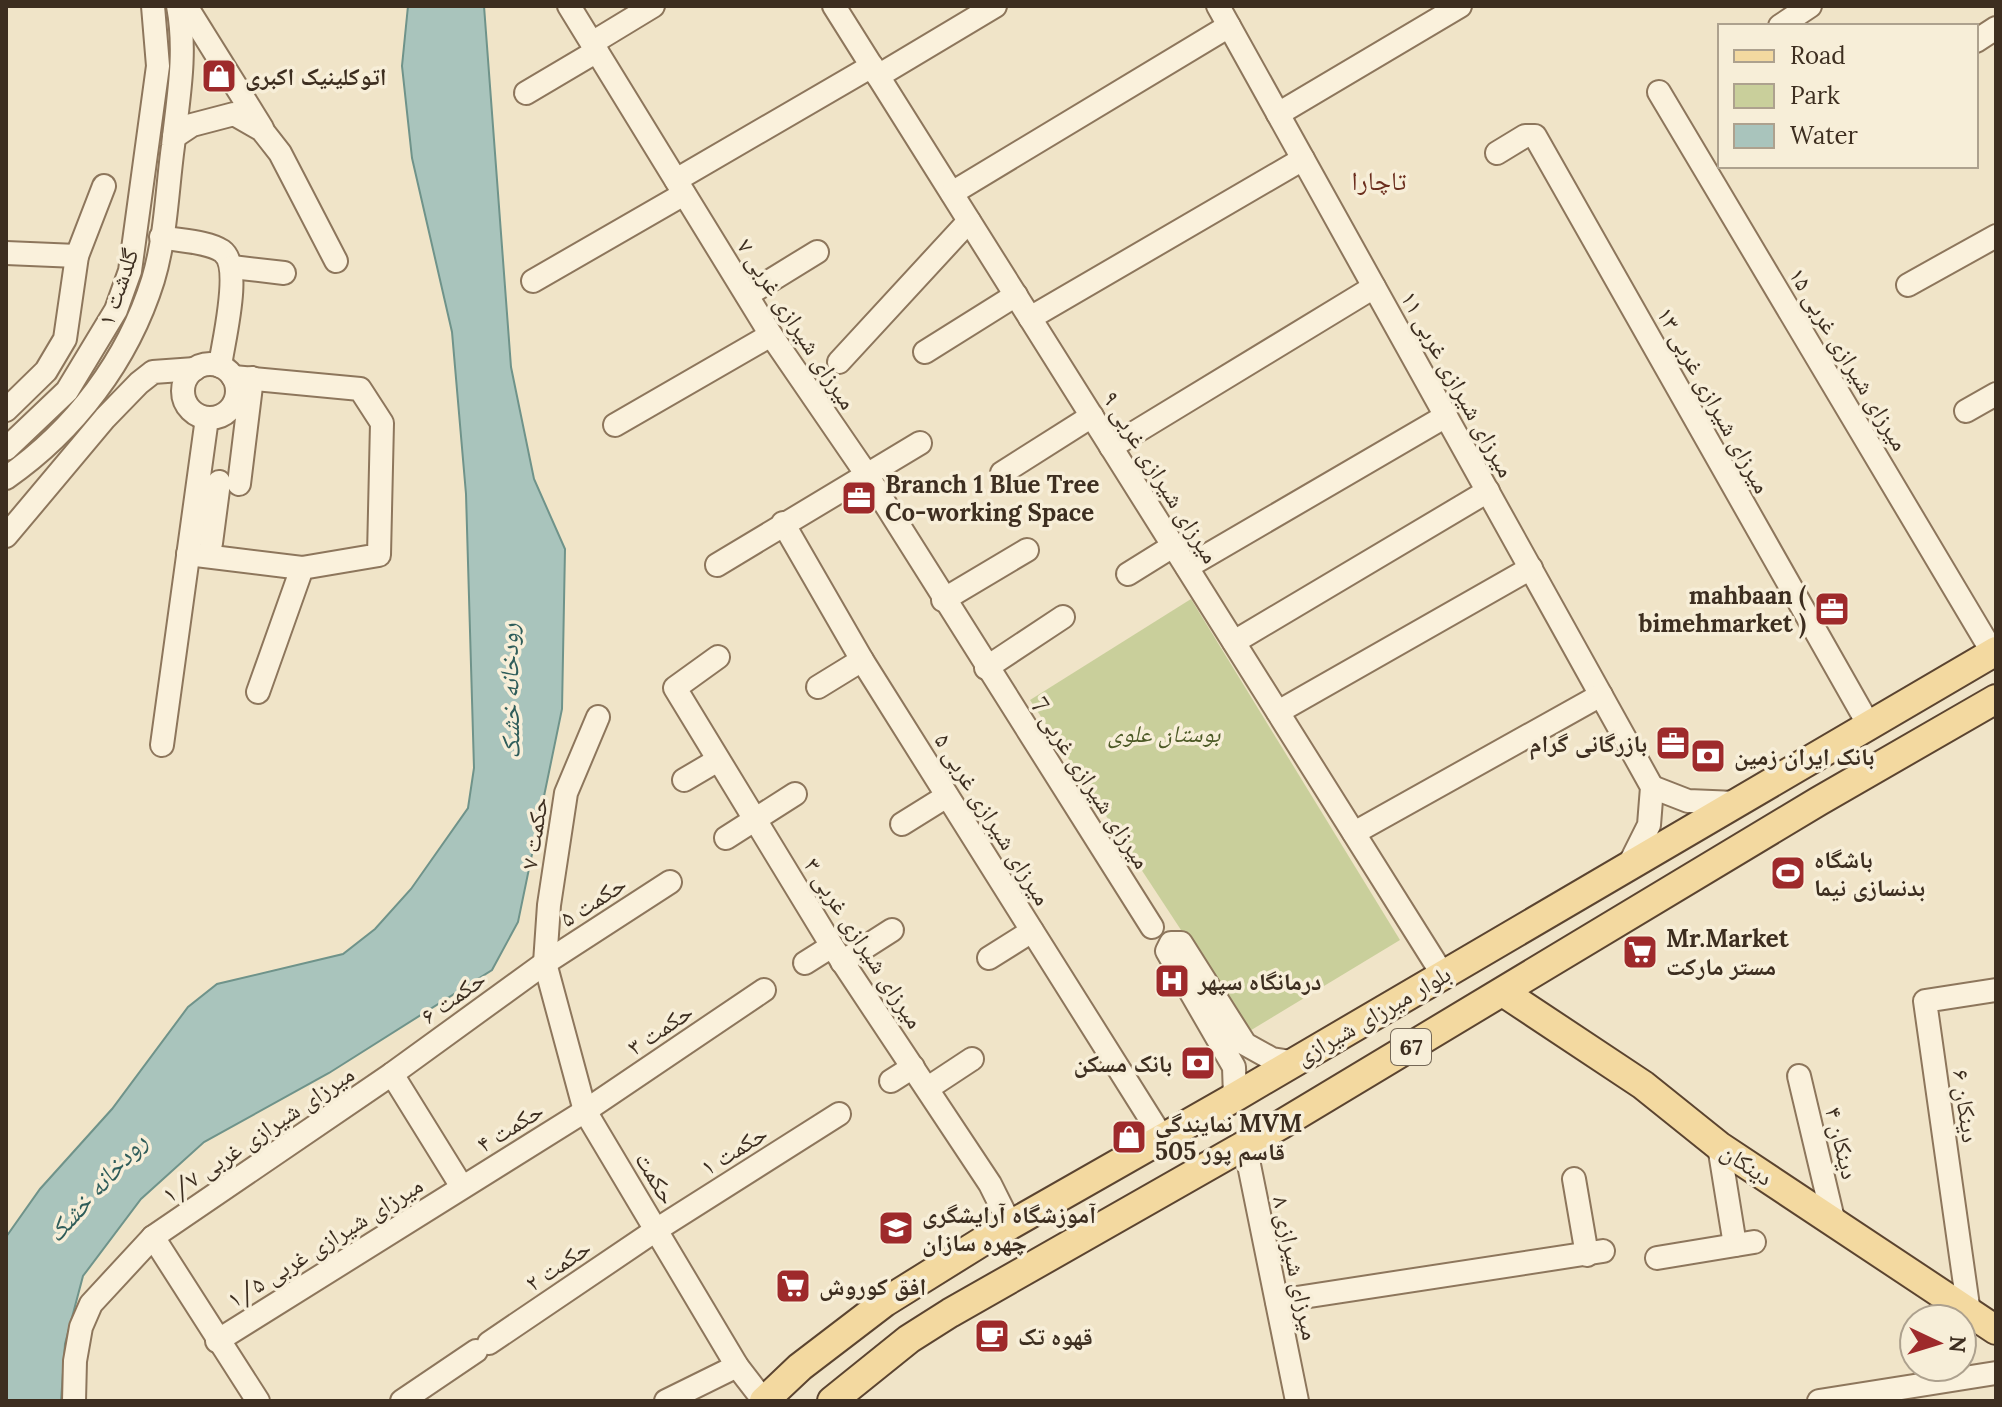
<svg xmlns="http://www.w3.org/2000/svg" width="2002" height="1407" viewBox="0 0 2002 1407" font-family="Lora,'Noto Naskh Arabic',serif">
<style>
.green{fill:#c9cf9b}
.water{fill:#a9c4bc;stroke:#6f938a;stroke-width:2}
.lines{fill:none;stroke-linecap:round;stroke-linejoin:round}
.minor-casing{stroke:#8d765c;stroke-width:26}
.major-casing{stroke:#5b4430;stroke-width:32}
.minor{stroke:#faf1dc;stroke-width:22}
.major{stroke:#f3d9a0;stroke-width:28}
.labels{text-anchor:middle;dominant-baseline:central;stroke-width:7;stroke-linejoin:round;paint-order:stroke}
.shield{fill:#f7eed8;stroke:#756857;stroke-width:2}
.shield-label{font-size:22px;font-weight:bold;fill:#3d2e20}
.poi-label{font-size:24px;font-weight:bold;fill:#3d2e20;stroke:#f7eed8;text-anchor:start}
.street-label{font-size:24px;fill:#3d2e20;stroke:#f7eed8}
.park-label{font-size:24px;font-style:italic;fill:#4d5a26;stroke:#f7eed8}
.neighbourhood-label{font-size:26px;fill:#6b2e1e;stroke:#f7eed8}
.water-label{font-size:26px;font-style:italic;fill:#2f5d5a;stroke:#f7eed8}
</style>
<rect width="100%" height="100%" fill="#f0e4c8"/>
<polygon class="green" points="1191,599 1400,940 1248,1032 1030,700"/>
<polygon class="water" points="408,6 484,6 511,367 534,479 565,549 562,709 518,922 492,970 329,1073 204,1142 141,1199 83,1276 65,1344 61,1401 6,1401 6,1237 40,1189 112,1109 188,1007 217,984 343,954 375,929 411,889 468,808 474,768 466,494 452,332 412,158 402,66"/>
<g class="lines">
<defs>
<g id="minor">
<polyline points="186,6 262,128"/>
<polyline points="569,6 771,335 867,475 1152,927"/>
<polyline points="834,6 1443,975"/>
<polyline points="1218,6 1652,787 1649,825 1628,867"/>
<polyline points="1780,26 1810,6"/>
<polyline points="1976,41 1996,28"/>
<polyline points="592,43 653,6"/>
<polyline points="878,76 995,6"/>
<polyline points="1659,92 1993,653"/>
<polyline points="526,93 597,51"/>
<polyline points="1278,114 1460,6"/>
<polyline points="174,137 192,125 234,114 262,130 280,153 336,261"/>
<polyline points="1497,153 1525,136 1535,136 1870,727"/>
<polyline points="676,180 872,66"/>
<polyline points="952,193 1229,26"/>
<path d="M161,237C179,241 207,241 222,251C243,266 223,342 220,366"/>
<polyline points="6,253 77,256"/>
<polyline points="232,267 284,273"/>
<polyline points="533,281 684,194"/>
<polyline points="1908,285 1996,236"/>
<polyline points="747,295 817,252"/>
<polyline points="1030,318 1303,159"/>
<polyline points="925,352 1016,295"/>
<polyline points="839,362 969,221"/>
<circle cx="210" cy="391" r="27"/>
<polyline points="233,377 360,389 382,423 379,555 302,568 258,692"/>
<polyline points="6,410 46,371 65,339 77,256 104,186"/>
<polyline points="1966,411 1996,394"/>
<polyline points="615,425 771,335"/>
<polyline points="1111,447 1374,287"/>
<polyline points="6,449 67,391 116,310 130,271 158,66 153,6"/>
<polyline points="1002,473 1092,416"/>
<path d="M6,478C75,430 128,360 153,280C166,237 167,190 173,146C178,99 187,53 178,6"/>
<polyline points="239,484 252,378"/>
<polyline points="783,523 862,660 1163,1139"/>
<polyline points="6,536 105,418 139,383 153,372 195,369"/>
<polyline points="211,543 219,482"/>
<polyline points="188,554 302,568"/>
<polyline points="717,565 920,443"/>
<polyline points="1187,567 1446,416"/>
<polyline points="1128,574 1173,546"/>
<polyline points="943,600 1027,550"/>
<polyline points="1234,642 1488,491"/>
<polyline points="718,657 675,688 832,946 990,1184 1011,1226"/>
<polyline points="986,668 1063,617"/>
<polyline points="818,687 862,660"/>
<polyline points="1278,712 1531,568"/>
<polyline points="598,717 566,793 549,905 545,963 585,1111 737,1366 764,1401"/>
<polyline points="162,745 207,418"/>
<polyline points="684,780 718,760"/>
<polyline points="1652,787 1688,801 1736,803"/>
<polyline points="902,824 947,796"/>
<polyline points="1354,833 1601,695"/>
<polyline points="726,838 795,794"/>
<polyline points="989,958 1032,931"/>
<polyline points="842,962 892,930"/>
<polyline points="805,963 832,946"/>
<polyline points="392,1074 462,1187"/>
<polyline points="1799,1076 1834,1223"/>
<polyline points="891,1081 913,1067"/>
<polyline points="928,1088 972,1059"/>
<polyline points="1235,1097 1234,1067 1167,951 1171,943 1181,943 1245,1044 1272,1059 1291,1062"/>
<polyline points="1245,1145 1297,1401"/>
<polyline points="1719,1146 1735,1245"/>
<polyline points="1574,1179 1587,1255"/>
<polyline points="153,1237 258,1401"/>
<polyline points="1657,1258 1754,1242"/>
<polyline points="1277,1301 1603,1251"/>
<polyline points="1969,1313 1925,1001 1996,990"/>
<polyline points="217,1341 585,1111 764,990"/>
<polyline points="489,1343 656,1230 839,1114"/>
<polyline points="74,1401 75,1361 81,1327 91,1304 153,1237 392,1074 545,963 670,882"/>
<polyline points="402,1401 476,1351"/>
<polyline points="666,1401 737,1366"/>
<polyline points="1819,1401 1996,1373"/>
</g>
<g id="major">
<polyline points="1503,992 1643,1085 1719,1146 1996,1330"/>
<polyline points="764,1401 800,1367 885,1302 991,1236 1235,1097 1996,651"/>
<polyline points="832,1401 909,1339 950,1313 1282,1124 1819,801 1996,699"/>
</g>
</defs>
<use href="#minor" class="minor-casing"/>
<use href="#major" class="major-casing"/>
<use href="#minor" class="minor"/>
<use href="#major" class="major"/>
</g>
<defs>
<symbol id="shop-square" viewBox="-11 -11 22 22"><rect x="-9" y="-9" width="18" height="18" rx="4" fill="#9e2a2b" stroke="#f7eed8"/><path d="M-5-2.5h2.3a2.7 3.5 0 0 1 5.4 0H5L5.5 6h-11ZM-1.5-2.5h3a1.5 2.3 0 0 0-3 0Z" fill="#fff"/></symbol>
<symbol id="office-square" viewBox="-11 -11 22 22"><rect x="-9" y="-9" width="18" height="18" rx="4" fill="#9e2a2b" stroke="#f7eed8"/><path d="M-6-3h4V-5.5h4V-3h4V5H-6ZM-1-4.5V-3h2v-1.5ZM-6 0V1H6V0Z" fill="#fff"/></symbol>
<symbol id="bank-square" viewBox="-11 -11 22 22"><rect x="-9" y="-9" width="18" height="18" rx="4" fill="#9e2a2b" stroke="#f7eed8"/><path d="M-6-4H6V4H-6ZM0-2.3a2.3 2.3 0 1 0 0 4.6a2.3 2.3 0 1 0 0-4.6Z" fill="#fff"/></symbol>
<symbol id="stadium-square" viewBox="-11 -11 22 22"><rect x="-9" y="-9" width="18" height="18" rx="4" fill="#9e2a2b" stroke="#f7eed8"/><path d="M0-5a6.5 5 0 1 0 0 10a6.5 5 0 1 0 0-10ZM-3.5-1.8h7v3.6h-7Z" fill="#fff"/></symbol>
<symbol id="supermarket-square" viewBox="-11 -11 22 22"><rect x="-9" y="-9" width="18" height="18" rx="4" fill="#9e2a2b" stroke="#f7eed8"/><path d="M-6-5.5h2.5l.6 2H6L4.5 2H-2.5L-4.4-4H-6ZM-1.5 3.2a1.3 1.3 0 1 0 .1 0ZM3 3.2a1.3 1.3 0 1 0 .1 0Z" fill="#fff"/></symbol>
<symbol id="hospital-square" viewBox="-11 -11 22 22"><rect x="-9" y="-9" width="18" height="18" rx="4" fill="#9e2a2b" stroke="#f7eed8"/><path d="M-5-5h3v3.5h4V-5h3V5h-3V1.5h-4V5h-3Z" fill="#fff"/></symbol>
<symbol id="school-square" viewBox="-11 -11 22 22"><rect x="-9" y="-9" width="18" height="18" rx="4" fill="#9e2a2b" stroke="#f7eed8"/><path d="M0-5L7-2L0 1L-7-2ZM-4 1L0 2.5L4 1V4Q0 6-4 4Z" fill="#fff"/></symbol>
<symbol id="cafe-square" viewBox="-11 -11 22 22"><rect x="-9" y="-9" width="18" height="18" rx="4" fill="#9e2a2b" stroke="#f7eed8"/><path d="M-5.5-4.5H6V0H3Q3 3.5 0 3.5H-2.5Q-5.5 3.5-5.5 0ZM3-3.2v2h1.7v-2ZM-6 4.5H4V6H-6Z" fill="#fff"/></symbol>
</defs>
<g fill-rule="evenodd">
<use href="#shop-square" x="199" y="56" width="40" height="40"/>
<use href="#office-square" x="839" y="478" width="40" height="40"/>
<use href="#office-square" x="1812" y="589" width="40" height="40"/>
<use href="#office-square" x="1653" y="723" width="40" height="40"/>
<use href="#bank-square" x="1688" y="736" width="40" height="40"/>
<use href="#stadium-square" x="1768" y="853" width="40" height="40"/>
<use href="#supermarket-square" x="1620" y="932" width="40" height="40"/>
<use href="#hospital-square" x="1152" y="961" width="40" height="40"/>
<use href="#bank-square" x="1178" y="1043" width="40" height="40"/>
<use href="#shop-square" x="1109" y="1117" width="40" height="40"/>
<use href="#school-square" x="876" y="1208" width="40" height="40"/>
<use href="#supermarket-square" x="773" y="1266" width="40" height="40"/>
<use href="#cafe-square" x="972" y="1316" width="40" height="40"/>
</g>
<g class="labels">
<rect class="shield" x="1391" y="1029" width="40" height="36" rx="6"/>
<g class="shield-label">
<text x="1411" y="1047">67</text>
</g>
<g class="poi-label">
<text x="245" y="76">اتوکلینیک اکبری</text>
<text x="885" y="484">Branch 1 Blue Tree<tspan x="885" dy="28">Co-working Space</tspan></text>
<text x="1806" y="595" text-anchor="end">mahbaan (<tspan x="1806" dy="28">bimehmarket )</tspan></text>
<text x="1647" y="743" text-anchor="end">بازرگانی گرام</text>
<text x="1734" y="756">بانک ایران زمین</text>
<text x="1814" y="859">باشگاه<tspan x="1814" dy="28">بدنسازی نیما</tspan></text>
<text x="1666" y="938">Mr.Market<tspan x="1666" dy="28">مستر مارکت</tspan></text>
<text x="1198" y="981">درمانگاه سپهر</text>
<text x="1172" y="1063" text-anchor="end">بانک مسکن</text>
<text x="1155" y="1123">نمایندگی MVM<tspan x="1155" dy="28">505 قاسم پور</tspan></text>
<text x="922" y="1214">آموزشگاه آرایشگری<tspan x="922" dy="28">چهره سازان</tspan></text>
<text x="819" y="1286">افق کوروش</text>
<text x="1018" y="1336">قهوه تک</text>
</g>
<g class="street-label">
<text transform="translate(118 287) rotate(-71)">گلدشت ۱</text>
<text transform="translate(797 324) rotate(57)">۷ میرزای شیرازی غربی</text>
<text transform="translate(1849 359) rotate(59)">۱۵ میرزای شیرازی غربی</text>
<text transform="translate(1458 384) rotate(61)">میرزای شیرازی غربی ۱۱</text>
<text transform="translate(1714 400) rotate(61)">۱۳ میرزای شیرازی غربی</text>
<text transform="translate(1161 477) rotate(58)">میرزای شیرازی غربی ۹</text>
<text transform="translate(1091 783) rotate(57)">میرزای شیرازی غربی 7</text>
<text transform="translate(993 819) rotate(58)">۵ میرزای شیرازی غربی</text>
<text transform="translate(534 833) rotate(-81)">۷ حکمت</text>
<text transform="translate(593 901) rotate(-33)">۵ حکمت</text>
<text transform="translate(864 943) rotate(57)">۳ میرزای شیرازی غربی</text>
<text transform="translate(453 997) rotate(-36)">۶ حکمت</text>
<text transform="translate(1373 1015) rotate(-30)">بلوار میرزای شیرازی</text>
<text transform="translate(660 1029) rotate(-34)">۳ حکمت</text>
<text transform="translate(1966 1106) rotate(82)">دینکان ۶</text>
<text transform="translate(510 1127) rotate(-32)">۴ حکمت</text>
<text transform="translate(258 1134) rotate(-34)">۱/۷ میرزای شیرازی غربی</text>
<text transform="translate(1842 1143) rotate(76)">دینکان ۴</text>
<text transform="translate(734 1150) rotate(-32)">۱ حکمت</text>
<text transform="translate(1747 1164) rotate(34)">دینکان</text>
<text transform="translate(656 1178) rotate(59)">حکمت</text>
<text transform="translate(325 1242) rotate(-32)">۱/۵ میرزای شیرازی غربی</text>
<text transform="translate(558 1265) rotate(-34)">۲ حکمت</text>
<text transform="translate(1296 1268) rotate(78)">۸ میرزای شیرازی</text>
</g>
<g class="park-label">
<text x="1164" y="733">بوستان علوی</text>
</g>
<g class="neighbourhood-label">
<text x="1379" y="180">تاچارا</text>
</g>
<g class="water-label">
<text transform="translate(509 691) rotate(-91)">رودخانه خشک</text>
<text transform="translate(96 1187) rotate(-48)">رودخانه خشک</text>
</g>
</g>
<rect width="2002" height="1407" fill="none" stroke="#3d2e20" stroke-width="16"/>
<rect x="1718" y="24" width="260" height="144" fill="#f7eed8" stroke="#ada18e" stroke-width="2"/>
<rect x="1734" y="50" width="40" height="12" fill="#f3d9a0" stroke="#ada18e" stroke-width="2"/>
<text x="1790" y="64" font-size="24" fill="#3d2e20">Road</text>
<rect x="1734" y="84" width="40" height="24" fill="#c9cf9b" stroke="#ada18e" stroke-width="2"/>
<text x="1790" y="104" font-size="24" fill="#3d2e20">Park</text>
<rect x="1734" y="124" width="40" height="24" fill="#a9c4bc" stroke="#ada18e" stroke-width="2"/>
<text x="1790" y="144" font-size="24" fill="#3d2e20">Water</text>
<g transform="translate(1938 1343) rotate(94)"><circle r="38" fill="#f7eed8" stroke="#ada18e" stroke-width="2"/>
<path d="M0-6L14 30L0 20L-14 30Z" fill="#9e2a2b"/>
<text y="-12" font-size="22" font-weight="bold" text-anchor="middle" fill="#3d2e20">N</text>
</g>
</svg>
